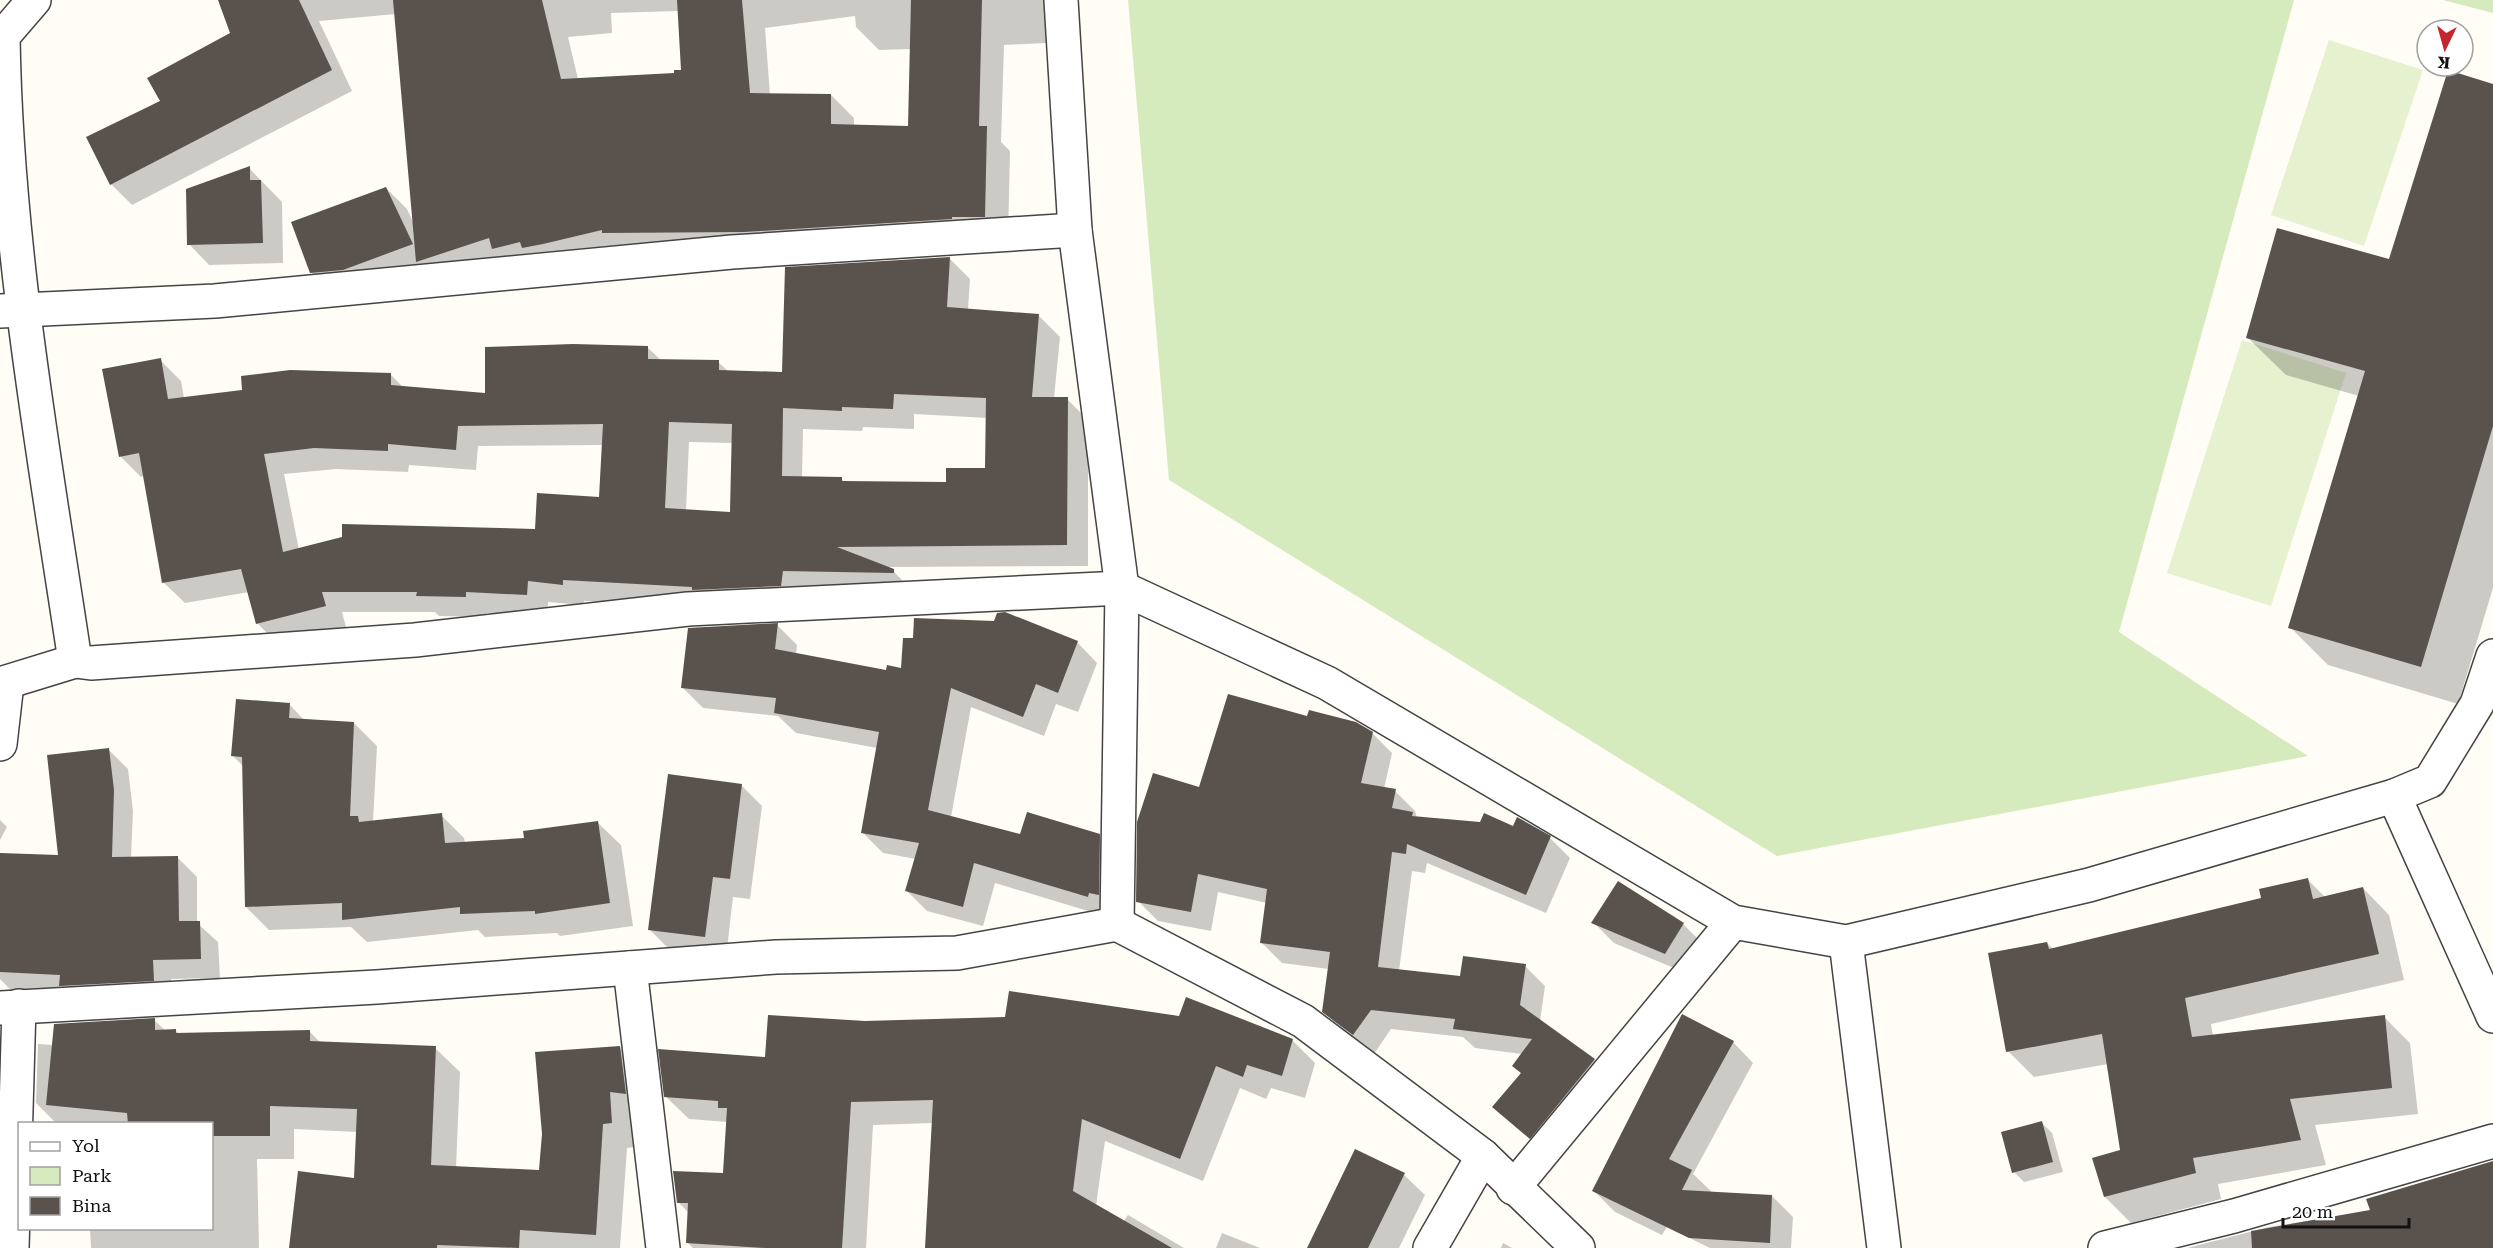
<svg xmlns="http://www.w3.org/2000/svg" width="2493" height="1248" viewBox="0 0 2493 1248" font-family="'Roboto Serif',serif">
<style>
.green{fill:#d5ebbd}
.pitch{fill:#e6f2cf}
.shadow{fill:#0003;fill-rule:evenodd}
.building{fill:#5a524d;fill-rule:evenodd}
.lines{fill:none;stroke-linecap:round;stroke-linejoin:round}
.minor-casing{stroke:#444;stroke-width:36}
.minor{stroke:#fff;stroke-width:33}
</style>
<rect width="100%" height="100%" fill="#fffdf5"/>
<g class="green">
<polygon points="1128,0 2294,0 2119,632 2308,756 1777,856 1169,480"/>
<polygon points="2443,0 2493,0 2493,13"/>
</g>
<g class="pitch">
<polygon points="2329,40 2423,70 2364,246 2271,215"/>
<polygon points="2242,340 2346,373 2271,606 2167,573"/>
</g>
<g class="shadow">
<path d="M219,0H1045L1046,43L1004,45L1001,142L1010,151L1008,240L332,293L311,272L386,188L407,209L414,224L396,14L319,21L352,91L132,205L111,184L88,138L162,101L232,34ZM679,11L683,71L676,75L578,79L568,37L612,33L611,13ZM855,16L856,27L879,50L911,49L910,128L854,126V118L831,95H770L765,28Z"/>
<polygon points="2493,85 2493,588 2458,704 2328,665 2290,627 2359,396 2286,375 2248,338 2390,260"/>
<polygon points="249,168 282,202 283,263 209,265 189,244"/>
<path d="M949,258L970,279L968,310L1039,316L1060,337L1054,398L1067,399L1088,420V566L885,567L893,571L914,592L710,607L584,601L583,605L548,602L547,615L486,613V617L439,616L435,612H342L346,627L278,644L257,623L249,592L185,603L164,583L144,476L141,477L120,456L160,360L181,381L184,398L390,374L404,388L487,394L648,348L661,360L718,362L729,372L784,374ZM914,414L987,418L986,470L948,484L845,483L841,478H802L803,429L862,431L863,427L914,429ZM689,442L733,443L732,513L686,510ZM604,445L601,499L536,531L299,550L284,474L336,469L408,472L409,465L476,470L478,446Z"/>
<polygon points="777,625 797,645 796,655 887,672 1077,642 1097,663 1078,712 1056,704 1044,736 971,707 951,817 1021,836 1099,835 1119,855 1108,917 995,883 983,926 927,911 907,891 916,859 883,853 862,832 877,748 796,733 778,716 703,708 683,688"/>
<polygon points="290,705 305,721 354,723 377,746 373,822 441,815 464,838 465,843 526,840 597,822 621,845 633,926 560,936 557,933 485,937 478,930 367,942 351,927 269,930 246,907 244,767 232,755"/>
<polygon points="1308,718 1372,733 1392,753 1384,789 1395,791 1415,811 1417,818 1514,828 1550,838 1570,858 1546,913 1427,863 1425,873 1412,871 1399,971 1462,977 1525,966 1545,986 1540,1021 1594,1060 1614,1080 1550,1157 1494,1107 1522,1074 1514,1066 1522,1054 1475,1048 1463,1037 1391,1029 1374,1054 1344,1032 1324,1012 1329,969 1282,963 1262,943 1267,903 1218,892 1211,931 1158,921 1138,901 1200,789"/>
<polygon points="109,750 128,769 133,811 131,858 177,857 197,877 197,923 218,942 220,978 171,979 172,999 11,990 0,979 0,854 60,857"/>
<polygon points="741,785 762,806 750,899 733,897 726,957 670,950 649,929"/>
<polygon points="0,820 7,827 0,840"/>
<polygon points="2307,879 2325,897 2363,888 2389,915 2404,980 2211,1024 2213,1036 2384,1017 2410,1043 2418,1114 2315,1125 2326,1165 2218,1184 2221,1199 2131,1223 2105,1197 2122,1151 2108,1064 2034,1077 2008,1051 2047,943 2053,949 2263,900"/>
<polygon points="1619,883 1683,924 1704,945 1686,973 1614,943 1593,922"/>
<polygon points="154,1020 166,1031 176,1031 179,1034 310,1032 321,1043 435,1048 460,1072 456,1168 541,1171 620,1048 644,1072 635,1147 627,1148 620,1248 291,1248 355,1179 357,1132 294,1129 294,1159 257,1159 259,1248 91,1248 90,1228 212,1228 212,1124 57,1124 36,1103 38,1044 54,1045"/>
<polygon points="1292,1040 1315,1063 1305,1098 1271,1088 1266,1099 1240,1088 1203,1181 1105,1141 1096,1206 1123,1222 1128,1215 1184,1248 926,1248 933,1123 873,1125 866,1248 693,1248 688,1243 689,1213 678,1202 724,1174 727,1122 689,1119 665,1096 767,1059"/>
<polygon points="1733,1042 1753,1063 1693,1174 1713,1193 1772,1196 1793,1217 1791,1248 1710,1248 1667,1227 1662,1235 1615,1212 1594,1191"/>
<polygon points="0,1043 22,1066 0,1248"/>
<polygon points="2042,1123 2052,1133 2063,1172 2024,1182 2014,1172"/>
<polygon points="2493,1162 2493,1248 2187,1248 2269,1227 2372,1211"/>
<polygon points="1404,1175 1425,1195 1399,1248 1338,1248"/>
<polygon points="1222,1233 1260,1248 1216,1248"/>
<polygon points="1503,1243 1512,1248 1501,1248"/>
</g>
<g class="building">
<polygon points="218,0 299,0 332,70 110,185 86,137 160,101 147,78 230,33"/>
<polygon points="393,0 542,0 561,79 674,73 674,70 681,70 677,0 742,0 750,93 831,94 831,124 908,126 911,0 982,0 979,126 987,126 985,217 952,217 952,219 744,232 602,233 602,230 543,244 522,248 520,242 492,249 489,238 416,262"/>
<polygon points="2448,70 2493,84 2493,426 2421,667 2288,628 2365,371 2246,338 2277,228 2389,259"/>
<polygon points="250,166 250,180 261,180 263,243 187,245 186,189"/>
<polygon points="386,187 413,244 343,270 310,273 291,222"/>
<path d="M950,257L947,307L1039,314L1032,397H1068L1067,545L837,547L894,569V573L783,571L781,586L692,590V587L563,580V585L528,581L527,595L466,592V597L416,596L417,592H322L326,606L256,624L241,569L162,583L139,453L119,457L102,369L161,358L168,399L242,390L241,376L290,370L391,373V385L485,393V347L573,344L648,346V359L719,360V370L782,372L785,267ZM894,394L986,398L985,468H946V482L842,481V477L782,476L783,408L842,411V407L893,409ZM669,422L732,424L730,512L665,508ZM603,424L599,497L537,493L535,529L342,524V537L283,552L264,454L314,448L388,451V444L456,450L458,426Z"/>
<polygon points="1005,612 1078,641 1058,693 1036,684 1023,717 951,688 928,810 1020,834 1027,812 1100,834 1099,895 1089,893 1088,897 974,863 963,907 905,891 919,843 861,833 879,732 774,713 776,698 681,688 688,628 778,623 775,649 886,670 887,665 901,668 903,638 913,638 914,618 994,621 997,613"/>
<polygon points="1228,694 1307,716 1309,710 1356,722 1373,732 1361,783 1396,789 1392,808 1413,812 1412,816 1480,822 1484,813 1513,826 1517,817 1551,836 1526,895 1407,844 1406,854 1392,852 1378,967 1460,976 1463,956 1526,964 1520,1005 1595,1059 1530,1139 1492,1107 1521,1073 1512,1066 1532,1039 1453,1029 1455,1019 1371,1010 1353,1035 1322,1012 1330,952 1260,943 1267,889 1198,874 1191,912 1136,902 1137,822 1153,773 1199,787"/>
<polygon points="236,699 290,703 289,718 354,722 350,816 358,816 359,822 442,813 445,843 524,838 523,831 598,821 610,903 535,914 535,911 460,914 460,907 342,920 342,903 245,907 242,757 231,756"/>
<polygon points="109,748 114,790 112,857 178,856 179,921 200,921 201,959 153,960 154,981 59,986 60,975 0,972 0,853 58,855 47,755"/>
<polygon points="668,774 742,784 730,879 713,877 705,937 648,930"/>
<polygon points="2308,878 2313,899 2363,887 2379,954 2185,998 2192,1037 2385,1015 2392,1088 2290,1099 2301,1140 2193,1158 2196,1173 2104,1197 2092,1158 2120,1150 2102,1034 2006,1052 1988,953 2047,942 2049,949 2261,898 2259,889"/>
<polygon points="1618,881 1684,923 1665,954 1591,923"/>
<polygon points="1009,991 1179,1016 1186,997 1293,1039 1282,1076 1247,1065 1243,1077 1216,1066 1180,1159 1082,1119 1073,1191 1172,1248 925,1248 933,1100 851,1102 842,1248 765,1248 686,1243 688,1203 677,1203 673,1171 723,1173 727,1108 718,1108 718,1101 664,1097 658,1049 765,1057 768,1015 865,1021 1005,1017"/>
<polygon points="1682,1014 1734,1041 1669,1159 1692,1170 1682,1190 1772,1195 1770,1243 1689,1238 1592,1191"/>
<polygon points="155,1018 155,1030 176,1029 176,1033 310,1030 310,1041 436,1046 431,1165 539,1170 542,1134 535,1052 620,1046 626,1094 610,1092 612,1123 603,1124 596,1235 520,1230 519,1248 437,1245 437,1248 289,1248 298,1171 354,1178 357,1109 270,1106 270,1136 212,1136 212,1124 128,1124 127,1113 46,1105 54,1024"/>
<polygon points="2042,1121 2053,1162 2012,1173 2001,1132"/>
<polygon points="1355,1149 1405,1173 1368,1248 1307,1248"/>
<polygon points="2493,1161 2493,1248 2252,1248 2251,1231 2370,1210 2366,1199"/>
</g>
<g class="lines">
<defs>
<g id="minor">
<path d="M34,0L3,36C6,246 44,454 75,661"/>
<polyline points="1061,0 1075,230 1122,588 1117,924"/>
<polyline points="0,311 215,301 732,252 1075,230"/>
<polyline points="2493,656 2477,704 2430,781 2394,796 2493,1016"/>
<polyline points="0,684 75,661 91,663 415,640 688,609 1122,588 1327,683 1733,922 1846,942 2089,885 2394,796"/>
<polyline points="0,744 7,683"/>
<polyline points="1846,942 1884,1248"/>
<polyline points="630,968 663,1248"/>
<polyline points="0,1008 377,987 776,957 957,953 1117,924 1303,1021 1483,1156 1578,1248"/>
<polyline points="1513,1188 1733,922"/>
<polyline points="12,1248 19,1006"/>
<polyline points="1430,1248 1483,1156"/>
<polyline points="2105,1248 2234,1216 2493,1141"/>
</g>
</defs>
<use href="#minor" class="minor-casing"/>
<use href="#minor" class="minor"/>
</g>
<rect x="18" y="1122" width="195" height="108" fill="#ffffff" stroke="#a0a0a0" stroke-width="1.5"/>
<rect x="30" y="1142" width="30" height="9" fill="#ffffff" stroke="#a0a0a0" stroke-width="1.5"/>
<text x="72" y="1152" font-size="18" fill="#111111">Yol</text>
<rect x="30" y="1167" width="30" height="18" fill="#d5ebbd" stroke="#a0a0a0" stroke-width="1.5"/>
<text x="72" y="1182" font-size="18" fill="#111111">Park</text>
<rect x="30" y="1197" width="30" height="18" fill="#5a524d" stroke="#a0a0a0" stroke-width="1.5"/>
<text x="72" y="1212" font-size="18" fill="#111111">Bina</text>
<g transform="translate(2445 48) rotate(185)"><circle r="28" fill="#ffffff" stroke="#a0a0a0" stroke-width="1.5"/>
<path d="M0-4.5L10 22L0 15L-10 22Z" fill="#c4262e"/>
<text y="-9" font-size="16" font-weight="bold" text-anchor="middle" fill="#111111">K</text>
</g>
<path d="M2283 1218v9h126v-9" fill="none" stroke="#111111" stroke-width="3"/>
<text x="2292" y="1218" font-size="18" fill="#111111" stroke="#ffffff" stroke-width="4.5" paint-order="stroke">20 m</text>
</svg>
